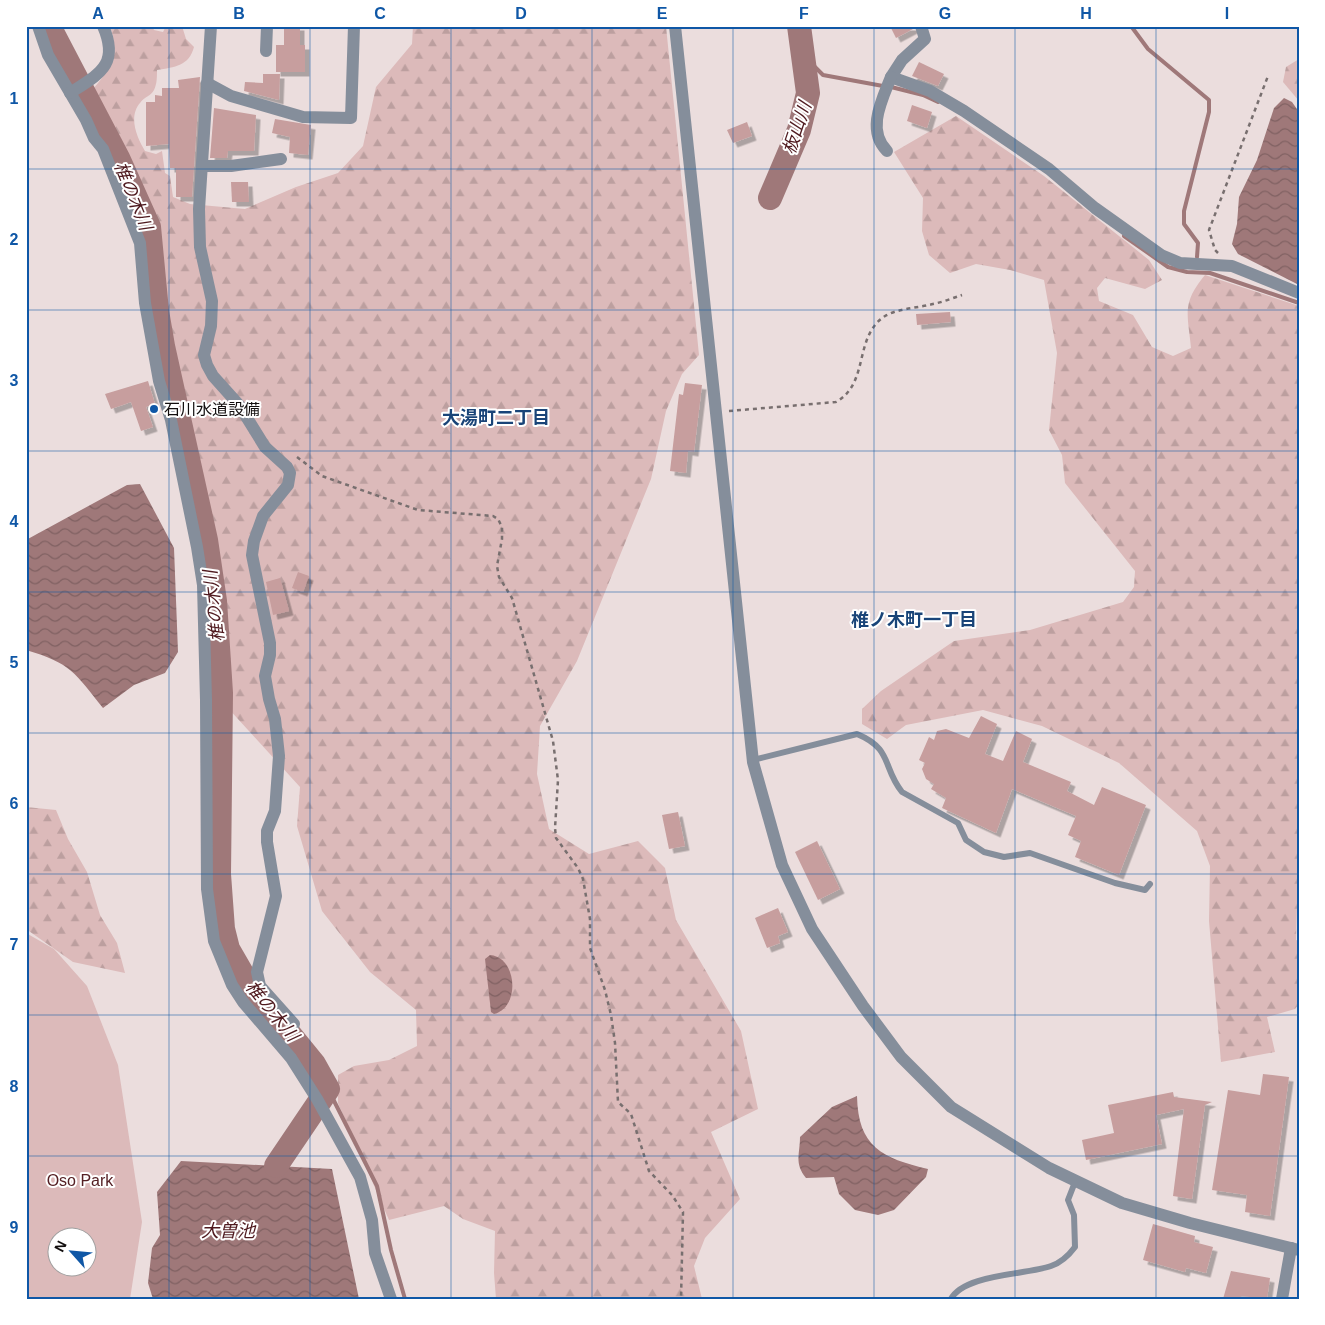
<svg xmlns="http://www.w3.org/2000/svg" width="1325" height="1325" viewBox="0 0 1325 1325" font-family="Helvetica,'Noto Sans JP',sans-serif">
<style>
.green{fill:#dcbaba;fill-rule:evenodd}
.forest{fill:url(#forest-firs)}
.water{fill:url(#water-waves)}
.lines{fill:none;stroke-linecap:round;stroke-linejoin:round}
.stream{stroke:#9f7879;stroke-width:4}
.river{stroke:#9f7879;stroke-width:24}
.building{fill:#c79e9e;filter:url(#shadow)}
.path{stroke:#786f6f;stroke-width:2.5;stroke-dasharray:4 4;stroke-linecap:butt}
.service{stroke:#858e9b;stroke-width:6}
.minor{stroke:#858e9b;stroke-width:12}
.tertiary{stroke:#858e9b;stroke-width:12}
.grid{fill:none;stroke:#0f57a6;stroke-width:1;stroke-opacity:0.55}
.poi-dot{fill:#0f57a6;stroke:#fff;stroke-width:2}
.labels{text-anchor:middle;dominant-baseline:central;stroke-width:4;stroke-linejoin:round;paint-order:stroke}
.poi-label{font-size:16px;fill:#120e0e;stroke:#fff;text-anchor:start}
.park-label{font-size:16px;fill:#552024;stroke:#fff}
.water-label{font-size:18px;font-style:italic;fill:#4f1a1f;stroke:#fff}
.neighbourhood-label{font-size:18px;font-weight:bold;fill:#194478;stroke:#fff}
.neatline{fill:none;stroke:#0f57a6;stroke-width:2}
.grid-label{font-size:16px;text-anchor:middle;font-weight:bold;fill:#0f57a6}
</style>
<defs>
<pattern id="forest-firs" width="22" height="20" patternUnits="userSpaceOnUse" patternTransform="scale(1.25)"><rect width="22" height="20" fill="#dcbaba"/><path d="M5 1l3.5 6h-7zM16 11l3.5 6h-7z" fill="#bc9f9f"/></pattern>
<pattern id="water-waves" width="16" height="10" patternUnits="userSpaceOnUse" patternTransform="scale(1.25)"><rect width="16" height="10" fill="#9f7879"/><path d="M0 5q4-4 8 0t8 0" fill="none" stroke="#806162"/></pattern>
<filter id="shadow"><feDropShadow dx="4.5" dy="4.5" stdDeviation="0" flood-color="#0004"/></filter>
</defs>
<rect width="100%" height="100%" fill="#ebdddd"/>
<path class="green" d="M26,933L54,949L87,986L118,1065L142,1222L130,1299H26ZM58,1238H88V1268H58Z"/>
<g class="forest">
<path d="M110,26H152L154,30L163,32L166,26H182L186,39L194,47C189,66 175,67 157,70C157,77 157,84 154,90C151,96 144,97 140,103C128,117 137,138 145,151L156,154L162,151L165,173L170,176L173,197L190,204L245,209L296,187L338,173L363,146L376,87L412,44L413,26H666L699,355L682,374L666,411L651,479L577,661L540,726L537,774L549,829L589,854L638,841L665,868L676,920L741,1031L758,1109L711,1132L740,1199L705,1238L694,1266L702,1299H496L494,1273L495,1231L463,1219L444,1206L389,1220L338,1103V1075L354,1066L389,1060L417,1046L416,1010L370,972L322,911L297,826L300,787L227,707L209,527L188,421L171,357L162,287L150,228L93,89C110,70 119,52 110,26Z"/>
<polygon points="1299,59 1299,101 1283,82 1286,67"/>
<path d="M956,116L1044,176L1149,260L1162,280L1145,289L1105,278L1097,288L1099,301L1133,315L1152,347L1173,356L1191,348C1188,314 1181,304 1205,275L1299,306V904L1297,908L1296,940L1299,941V1004L1295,1009L1267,1017L1275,1052L1221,1062L1209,921L1210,866L1197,831L1119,763L1042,726L983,710L906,725L887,739L862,724V709L881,691L954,641L1030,630L1123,602L1134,587L1135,571L1065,483L1062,455L1049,430L1057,353L1044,280L1010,270L976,264L950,273L929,255L922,231L923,198L894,152Z"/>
<polygon points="26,807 56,810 68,839 87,872 100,915 117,943 125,973 73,962 26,929"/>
</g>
<g class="water">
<polygon points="1284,98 1292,102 1299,112 1299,285 1238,254 1232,244 1237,224 1239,197 1257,160 1274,108"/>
<path d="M140,484L174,548L178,652L165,673L134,685L103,708C75,673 71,663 26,650V540L127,485Z"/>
<path d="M490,955C517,957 521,1007 494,1014L491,1012L485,959Z"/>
<path d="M857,1096C858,1147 882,1158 928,1169L926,1177L894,1210L878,1215L855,1210L839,1194L834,1177L806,1178C794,1163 800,1154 800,1137L832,1107Z"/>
<polygon points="181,1161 332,1169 359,1299 153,1299 148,1283 152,1248 160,1235 157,1192"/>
</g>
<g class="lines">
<g class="stream">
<polyline points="1131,26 1148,49 1209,100 1209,112 1184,211 1184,224 1198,243 1197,257"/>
<polyline points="801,33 808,60 823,75 883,86"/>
<polyline points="891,87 923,95 938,102"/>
<polyline points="1124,236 1168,267 1187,272 1210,273 1299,303"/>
<polyline points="328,1089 377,1186 391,1250 405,1299"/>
</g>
<g class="river">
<polyline points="49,26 118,158 149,227 157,311 163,346 206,540 215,601 221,693 219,874 223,929 228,949 247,982 314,1064 328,1089 276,1166"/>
<polyline points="770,198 799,130 808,93 799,26"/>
</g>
</g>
<g class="building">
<polygon points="284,26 300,26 300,45 305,45 305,72 276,72 276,45 284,45"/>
<polygon points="890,26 913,26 913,29 896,38"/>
<polygon points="919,62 944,74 938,86 912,76"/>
<polygon points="263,74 280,74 279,100 244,91 245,82 263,83"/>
<polygon points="200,77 192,197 176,197 176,168 170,168 169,144 146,146 146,102 155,102 155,95 162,96 162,88 179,88 178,80"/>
<polygon points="912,105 932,112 927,128 907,121"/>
<polygon points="214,108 256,115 254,151 228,151 227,158 210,158"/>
<polygon points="275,119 311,125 308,155 289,153 290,137 272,133"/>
<polygon points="747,122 752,136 733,143 727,130"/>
<polygon points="231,182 248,182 249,202 232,202"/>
<polygon points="950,312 951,322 917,325 916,314"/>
<polygon points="148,381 155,404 146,407 153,427 141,431 131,402 111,409 105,394"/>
<polygon points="685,383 702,385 694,452 688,451 686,473 670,471 679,394 683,395"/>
<polygon points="298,572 309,576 303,592 292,588"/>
<polygon points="280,578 289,611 273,615 266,582"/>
<polygon points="981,716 997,724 985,754 1003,761 1016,731 1032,739 1023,762 1071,782 1067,791 1094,805 1102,787 1146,805 1119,875 1075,857 1081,841 1068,835 1076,816 1012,789 996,833 942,808 946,798 931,789 934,784 926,779 922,769 925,763 919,760 929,737 934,740 937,731 946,729 969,738"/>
<polygon points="678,812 685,846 669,849 662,815"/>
<polygon points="817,841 840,889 818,900 795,852"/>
<polygon points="778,908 788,932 778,936 780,943 767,948 755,918"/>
<polygon points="1263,1074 1289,1077 1270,1216 1245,1212 1247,1195 1212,1190 1228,1090 1260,1095"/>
<polygon points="1173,1092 1174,1097 1212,1102 1205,1105 1192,1199 1173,1196 1184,1109 1156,1115 1162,1144 1086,1160 1082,1140 1114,1133 1108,1105"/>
<polygon points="1153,1224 1195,1236 1194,1242 1213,1247 1206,1273 1186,1268 1185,1272 1143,1260"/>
<polygon points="1231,1271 1270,1278 1267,1299 1241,1296 1240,1299 1223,1299"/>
</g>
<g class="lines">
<g class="path">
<polyline points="1218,253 1215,250 1209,230 1268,76"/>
<path d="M729,411L836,402C870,383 853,337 885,316C899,308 918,308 933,304C943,302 953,298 962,295"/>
<polyline points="297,457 322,476 418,510 493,516 498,519 502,527 502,539 497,566 499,577 512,598 553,741 558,780 555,828 556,838 578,868 583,879 590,919 590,948 605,990 611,1015 615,1043 618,1102 631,1114 649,1171 672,1195 683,1212 681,1299"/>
</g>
<g class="service">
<path d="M753,760L857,734C893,749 882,767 902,792L958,823L966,840L984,852L1004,857L1030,853L1115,883L1145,890L1150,884"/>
<path d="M951,1299C964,1274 1025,1275 1051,1266C1060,1263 1069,1255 1075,1247L1074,1215L1068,1200L1075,1182"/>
</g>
<g class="minor">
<polyline points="38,26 48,55 86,120 94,138 103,149 140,243 145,303 159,381 171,420 197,547 203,585 206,700 207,889 214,941 232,985 243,1002 291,1058 317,1099 360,1177 372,1220 375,1253 391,1299"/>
<polyline points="211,26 199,209 200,247 212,301 211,326 204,355 207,365 213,376 239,405 265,447 287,467 290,473 288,485 263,516 254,541 252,555 270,643 270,655 265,676 269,699 275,719 279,756 275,811 267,831 267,842 276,896 257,972 260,986 294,1024"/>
<polyline points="921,26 925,39 902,60 891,77 930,91 964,111 1049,169 1095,208 1161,255 1180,263 1232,266 1299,293"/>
<polyline points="266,51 267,26"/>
<polyline points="207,83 231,96 303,117 351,118 354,26"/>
<path d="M70,93C99,74 120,65 103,26"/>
<path d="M887,151C866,130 882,100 891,77"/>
<polyline points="202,166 231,166 281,159"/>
<polyline points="1282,1299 1291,1248"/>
</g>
<polyline class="tertiary" points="675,26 753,762 782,865 812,929 863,1006 901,1057 951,1107 1049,1168 1122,1203 1190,1223 1299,1250"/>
</g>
<path class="grid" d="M169,26V1299M310,26V1299M451,26V1299M592,26V1299M733,26V1299M874,26V1299M1015,26V1299M1156,26V1299M26,169H1299M26,310H1299M26,451H1299M26,592H1299M26,733H1299M26,874H1299M26,1015H1299M26,1156H1299"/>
<circle class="poi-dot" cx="154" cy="409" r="5"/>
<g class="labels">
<g class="poi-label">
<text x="164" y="409">石川水道設備</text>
</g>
<g class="park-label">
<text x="80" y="1180">Oso Park</text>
</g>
<g class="water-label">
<text transform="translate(797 128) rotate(-71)">板山川</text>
<text transform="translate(133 196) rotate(68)">椎の木川</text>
<text transform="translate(214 606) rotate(-96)">椎の木川</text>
<text transform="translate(272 1011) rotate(51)">椎の木川</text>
<text x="228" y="1231">大曽池</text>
</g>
<g class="neighbourhood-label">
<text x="496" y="418">大湯町二丁目</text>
<text x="914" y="620">椎ノ木町一丁目</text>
</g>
</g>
<rect width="1325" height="1325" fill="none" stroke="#ffffff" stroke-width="55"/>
<g transform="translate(72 1252) rotate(297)"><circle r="24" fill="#ffffff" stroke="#a09f9f"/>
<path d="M0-4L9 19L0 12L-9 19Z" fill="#0f57a6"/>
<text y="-8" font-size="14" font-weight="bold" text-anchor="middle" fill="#120e0e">N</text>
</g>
<rect x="28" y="28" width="1270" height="1270" class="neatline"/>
<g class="grid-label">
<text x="98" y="19">A</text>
<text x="239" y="19">B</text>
<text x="380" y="19">C</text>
<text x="521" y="19">D</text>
<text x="662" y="19">E</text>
<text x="804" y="19">F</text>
<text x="945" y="19">G</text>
<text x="1086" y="19">H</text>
<text x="1227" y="19">I</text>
<text x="14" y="104">1</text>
<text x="14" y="245">2</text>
<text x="14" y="386">3</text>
<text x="14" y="527">4</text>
<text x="14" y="668">5</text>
<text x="14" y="809">6</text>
<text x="14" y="950">7</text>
<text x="14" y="1092">8</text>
<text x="14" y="1233">9</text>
</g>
</svg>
